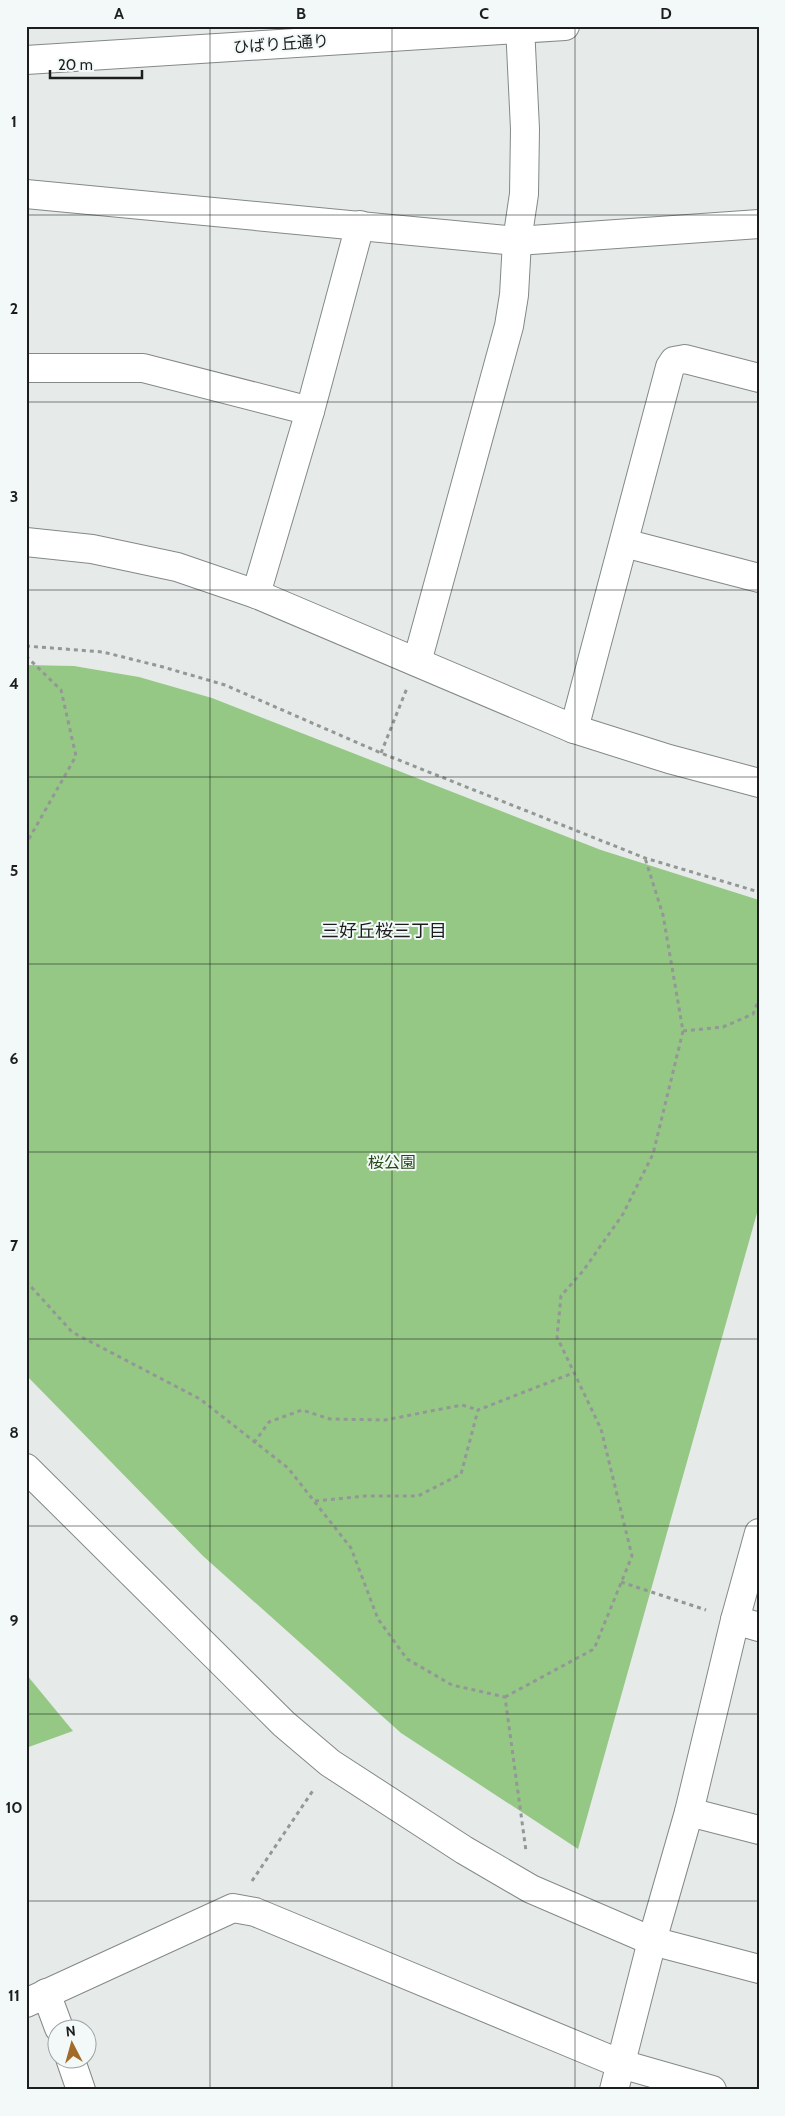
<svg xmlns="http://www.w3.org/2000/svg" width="785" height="2116" viewBox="0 0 785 2116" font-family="Cabin,'Noto Sans JP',sans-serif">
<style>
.green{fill:#96c885}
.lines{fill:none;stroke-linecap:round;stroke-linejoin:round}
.minor-casing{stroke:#838988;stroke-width:30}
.path{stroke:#939796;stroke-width:3;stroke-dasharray:4 4;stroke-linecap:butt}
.minor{stroke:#fff;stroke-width:28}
.grid{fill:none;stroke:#1c1e1e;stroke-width:1;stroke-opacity:0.55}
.labels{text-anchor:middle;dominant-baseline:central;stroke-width:4;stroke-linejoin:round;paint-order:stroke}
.street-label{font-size:16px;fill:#1c1e1e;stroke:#f3f9f8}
.park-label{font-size:16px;fill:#264b17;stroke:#f3f9f8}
.neighbourhood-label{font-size:18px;fill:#1c1e1e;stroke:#f3f9f8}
.neatline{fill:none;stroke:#1c1e1e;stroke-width:2}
.grid-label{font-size:16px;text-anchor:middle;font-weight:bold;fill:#1c1e1e}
</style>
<rect width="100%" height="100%" fill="#e6ebea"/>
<g class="green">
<polygon points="26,665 74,666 139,677 212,698 601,850 759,900 759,1206 578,1849 401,1733 203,1556 26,1375"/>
<polygon points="26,1674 73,1731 26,1748"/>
</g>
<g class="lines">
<defs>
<g id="minor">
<polyline points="26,60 565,26"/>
<polyline points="26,194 517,241 759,224"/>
<polyline points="26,368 143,368 310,411"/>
<polyline points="26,542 92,549 177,567 256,594 574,729 669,759 759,783"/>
<polyline points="624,543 759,578"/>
<polyline points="256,594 310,411 360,225"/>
<polyline points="417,662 509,326 514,295 517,241 524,194 525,129 520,26"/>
<polyline points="574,729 670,367 674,361 685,359 759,378"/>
<polyline points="26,1468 284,1724 330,1763 464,1850 531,1889 652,1941 759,1969"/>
<polyline points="735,1620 759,1627"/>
<polyline points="689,1812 759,1830"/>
<polyline points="46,1993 59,2028"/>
<polyline points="26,2003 233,1908 255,1912 621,2064 712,2090"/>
<polyline points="70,2058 81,2090"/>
<polyline points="614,2090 652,1941 689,1812 735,1620 759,1533"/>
</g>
</defs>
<use href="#minor" class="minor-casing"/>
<g class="path">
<polyline points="26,646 103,652 163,667 225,685 381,753 645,858 759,892"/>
<polyline points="26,656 61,690 76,756 26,844"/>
<polyline points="381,753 407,688"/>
<polyline points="683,1031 723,1027 753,1014 759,999"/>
<polyline points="26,1281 72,1332 200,1399 288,1468 351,1548 378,1619 407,1659 452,1685 505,1697 526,1851"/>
<polyline points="254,1443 269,1422 302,1410 330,1419 385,1420 462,1405 478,1410"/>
<polyline points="315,1501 366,1496 418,1496 461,1474 478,1410 573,1373"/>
<polyline points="621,1582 706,1610"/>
<polyline points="505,1697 594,1649 632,1556 601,1429 557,1337 561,1296 583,1271 623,1214 653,1154 683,1031 663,915 645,858"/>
<polyline points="252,1881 314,1789"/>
</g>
<use href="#minor" class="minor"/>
</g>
<path class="grid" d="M210,26V2090M392,26V2090M575,26V2090M26,215H759M26,402H759M26,590H759M26,777H759M26,964H759M26,1152H759M26,1339H759M26,1526H759M26,1714H759M26,1901H759"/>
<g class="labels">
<g class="street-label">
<text transform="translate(281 44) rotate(-4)">ひばり丘通り</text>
</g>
<g class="park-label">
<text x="392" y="1162">桜公園</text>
</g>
<g class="neighbourhood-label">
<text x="384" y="931">三好丘桜三丁目</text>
</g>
</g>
<rect width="785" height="2116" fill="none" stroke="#f3f9f8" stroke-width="55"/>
<g transform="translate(72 2044) rotate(354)"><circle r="24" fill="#f3f9f8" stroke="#9da1a1"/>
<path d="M0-4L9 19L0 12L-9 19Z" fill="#a36b29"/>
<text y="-8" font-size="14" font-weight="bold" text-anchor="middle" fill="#1c1e1e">N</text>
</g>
<path d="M50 70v8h92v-8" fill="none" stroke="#1c1e1e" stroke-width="2.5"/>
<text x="58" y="70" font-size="15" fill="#1c1e1e" stroke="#f3f9f8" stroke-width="4" paint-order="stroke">20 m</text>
<rect x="28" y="28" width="730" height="2060" class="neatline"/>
<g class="grid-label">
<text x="119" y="19">A</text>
<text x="301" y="19">B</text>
<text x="484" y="19">C</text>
<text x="666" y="19">D</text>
<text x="14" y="127">1</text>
<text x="14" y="314">2</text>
<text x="14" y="502">3</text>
<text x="14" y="689">4</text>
<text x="14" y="876">5</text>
<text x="14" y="1064">6</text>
<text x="14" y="1251">7</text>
<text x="14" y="1438">8</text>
<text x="14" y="1626">9</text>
<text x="14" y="1813">10</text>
<text x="14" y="2001">11</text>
</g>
</svg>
